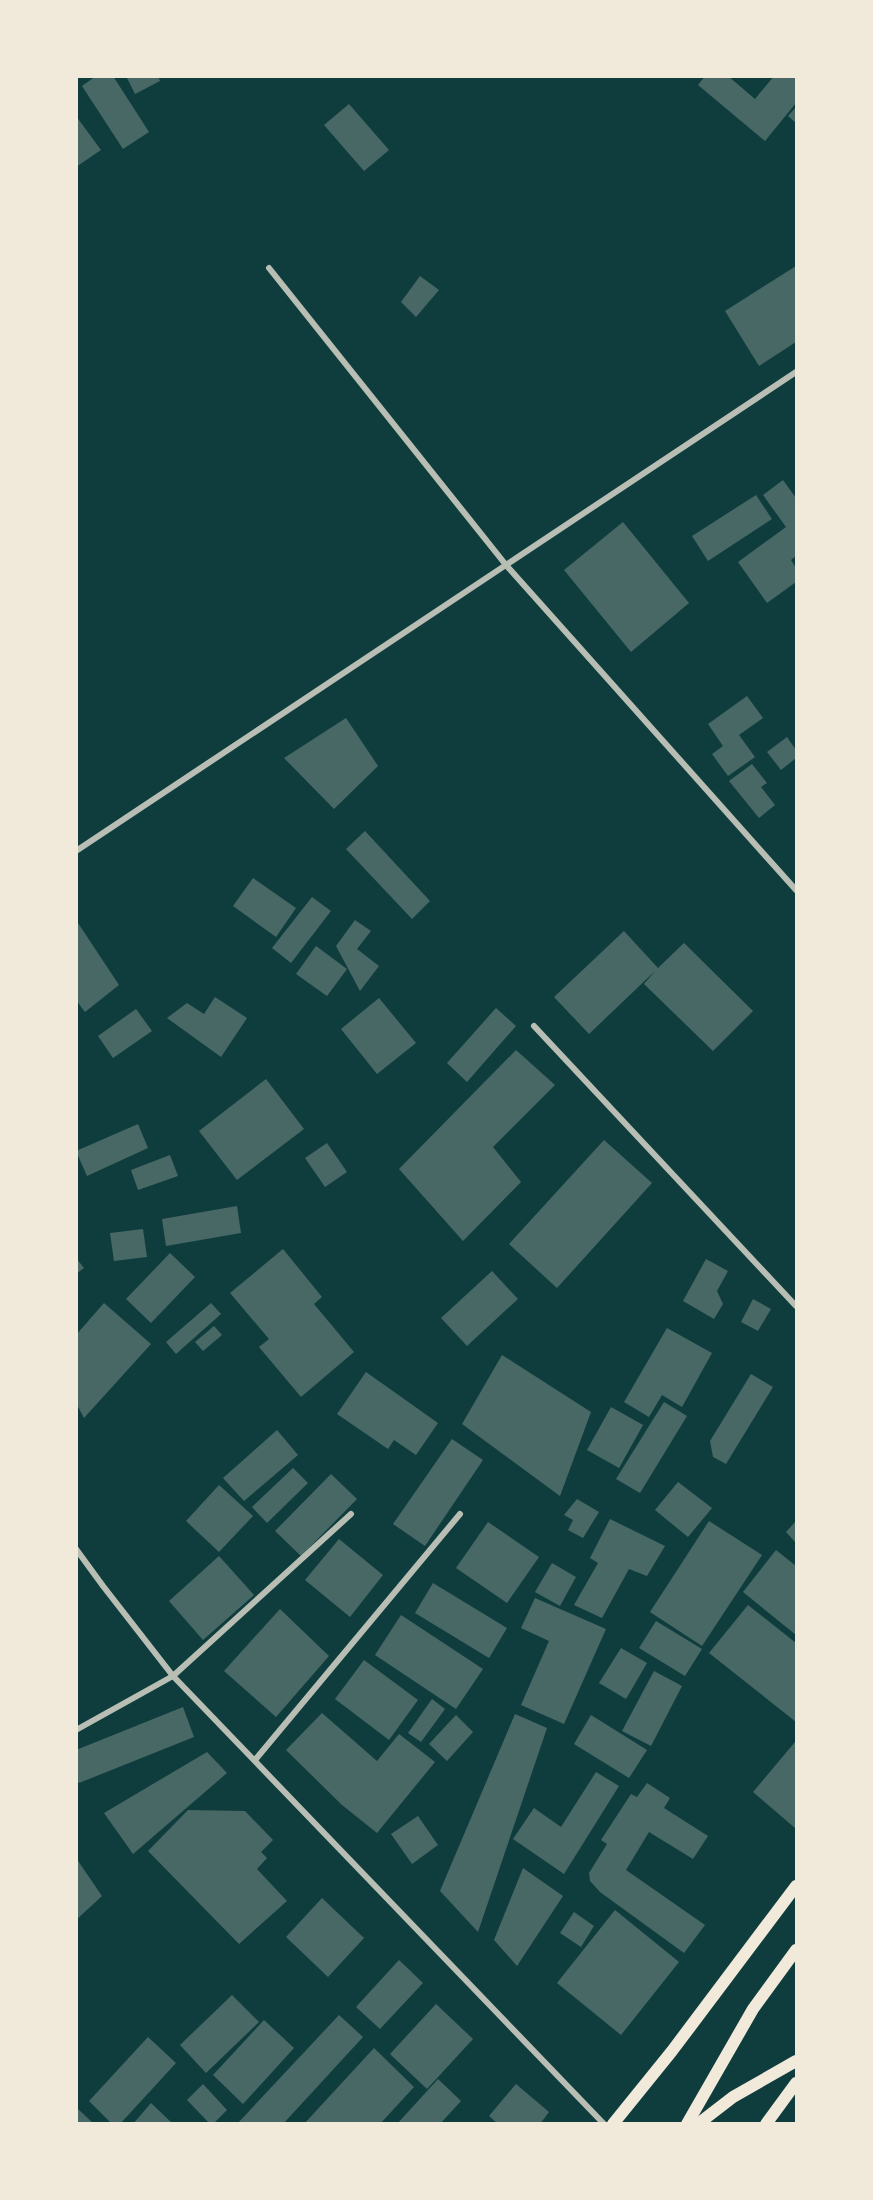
<svg xmlns="http://www.w3.org/2000/svg" width="873" height="2200" viewBox="0 0 873 2200" font-family="Arial,sans-serif">
<style>
.building{fill:#486865}
.lines{fill:none;stroke-linecap:round;stroke-linejoin:round}
.minor{stroke:#b8beb3;stroke-width:6}
.secondary{stroke:#f1e9da;stroke-width:12}
</style>
<rect width="100%" height="100%" fill="#0f3d3e"/>
<g class="building">
<polygon points="96,76 113,76 149,132 123,149 82,86"/>
<polygon points="126,76 158,76 160,81 135,94"/>
<polygon points="705,76 728,76 755,99 774,76 796,76 796,103 765,141 698,85"/>
<polygon points="349,104 389,150 364,171 324,125"/>
<polygon points="796,107 796,123 788,116"/>
<polygon points="76,116 101,150 76,167"/>
<polygon points="796,266 796,342 759,366 725,311"/>
<polygon points="420,276 439,290 416,317 401,302"/>
<polygon points="783,480 796,498 796,556 791,560 796,568 796,582 767,603 738,562 786,527 763,495"/>
<polygon points="756,495 772,519 708,561 692,536"/>
<polygon points="623,522 689,603 631,652 564,570"/>
<polygon points="747,696 763,718 739,735 755,757 728,776 712,754 723,746 708,724"/>
<polygon points="346,718 378,766 334,809 284,758"/>
<polygon points="787,737 796,750 796,758 781,770 767,752"/>
<polygon points="752,764 767,783 761,787 775,805 759,818 729,781"/>
<polygon points="365,831 430,901 412,919 346,849"/>
<polygon points="253,878 296,908 276,937 233,906"/>
<polygon points="312,897 331,911 291,963 272,948"/>
<polygon points="76,920 119,985 85,1012 76,1000"/>
<polygon points="355,920 371,931 357,949 379,966 360,991 336,946"/>
<polygon points="624,931 658,968 684,943 753,1011 713,1051 644,984 655,971 589,1034 554,997"/>
<polygon points="316,946 347,969 327,996 296,974"/>
<polygon points="215,997 247,1018 221,1057 167,1018 187,1003 204,1014"/>
<polygon points="379,998 416,1043 377,1074 341,1029"/>
<polygon points="496,1008 516,1026 467,1082 447,1063"/>
<polygon points="136,1009 152,1031 113,1058 98,1036"/>
<polygon points="516,1050 555,1085 493,1147 521,1182 463,1241 399,1169"/>
<polygon points="266,1079 304,1129 237,1180 199,1131"/>
<polygon points="138,1124 148,1148 87,1176 76,1151"/>
<polygon points="604,1140 652,1183 557,1288 509,1244"/>
<polygon points="327,1143 347,1172 325,1187 305,1158"/>
<polygon points="170,1155 178,1176 138,1190 131,1170"/>
<polygon points="237,1206 241,1233 166,1246 162,1219"/>
<polygon points="143,1229 147,1257 114,1261 110,1233"/>
<polygon points="283,1249 322,1297 314,1304 354,1352 301,1397 259,1347 269,1339 230,1293"/>
<polygon points="170,1253 195,1277 151,1323 126,1299"/>
<polygon points="76,1258 84,1268 76,1274"/>
<polygon points="706,1259 728,1271 717,1291 723,1304 714,1319 683,1301"/>
<polygon points="492,1271 518,1299 467,1346 441,1318"/>
<polygon points="753,1299 771,1309 758,1331 741,1322"/>
<polygon points="104,1303 151,1344 84,1418 76,1403 76,1335"/>
<polygon points="211,1303 221,1314 176,1354 166,1342"/>
<polygon points="214,1326 222,1335 203,1351 195,1342"/>
<polygon points="667,1328 712,1353 682,1407 662,1395 649,1417 624,1402"/>
<polygon points="502,1355 591,1412 560,1496 462,1424"/>
<polygon points="366,1372 438,1423 416,1455 394,1440 388,1449 337,1414"/>
<polygon points="751,1374 773,1387 726,1464 713,1457 710,1441"/>
<polygon points="664,1402 687,1416 640,1493 616,1479"/>
<polygon points="611,1407 643,1425 619,1468 587,1450"/>
<polygon points="277,1430 298,1455 244,1501 223,1478"/>
<polygon points="452,1439 483,1460 425,1546 393,1524"/>
<polygon points="293,1468 308,1483 267,1523 252,1507"/>
<polygon points="331,1474 357,1499 301,1556 275,1531"/>
<polygon points="678,1482 712,1508 688,1537 655,1510"/>
<polygon points="219,1485 253,1516 219,1552 186,1521"/>
<polygon points="577,1499 599,1512 583,1538 568,1530 573,1520 564,1515"/>
<polygon points="610,1519 665,1546 647,1576 629,1569 602,1618 574,1605 598,1563 590,1558"/>
<polygon points="709,1521 762,1555 702,1646 650,1612"/>
<polygon points="796,1521 796,1543 786,1532"/>
<polygon points="488,1522 539,1557 507,1603 456,1568"/>
<polygon points="339,1539 383,1575 350,1617 305,1580"/>
<polygon points="776,1550 796,1566 796,1635 743,1592"/>
<polygon points="219,1556 254,1595 203,1640 169,1601"/>
<polygon points="552,1563 576,1577 560,1606 535,1592"/>
<polygon points="433,1583 507,1628 489,1658 415,1613"/>
<polygon points="535,1598 606,1629 564,1724 521,1705 549,1641 521,1628"/>
<polygon points="748,1605 796,1643 796,1722 709,1653"/>
<polygon points="280,1609 329,1656 276,1717 224,1671"/>
<polygon points="401,1615 483,1669 456,1709 375,1655"/>
<polygon points="656,1621 702,1649 685,1676 639,1648"/>
<polygon points="621,1648 647,1663 626,1699 599,1683"/>
<polygon points="364,1660 418,1700 389,1740 335,1699"/>
<polygon points="654,1671 682,1686 651,1746 622,1731"/>
<polygon points="432,1699 445,1709 421,1742 408,1733"/>
<polygon points="183,1707 194,1737 79,1783 76,1778 76,1750"/>
<polygon points="322,1713 377,1761 399,1734 435,1762 377,1833 342,1805 286,1750"/>
<polygon points="515,1714 547,1728 478,1932 440,1891"/>
<polygon points="456,1715 473,1732 447,1761 429,1744"/>
<polygon points="591,1715 647,1750 629,1778 574,1744"/>
<polygon points="795,1742 796,1744 795,1828 753,1792"/>
<polygon points="207,1752 227,1773 133,1854 104,1813"/>
<polygon points="596,1772 619,1786 564,1874 513,1839 534,1808 561,1827"/>
<polygon points="647,1783 670,1798 664,1808 708,1836 693,1859 649,1832 626,1870 705,1925 684,1953 600,1892 590,1881 589,1873 607,1844 601,1840 631,1794 637,1797"/>
<polygon points="188,1810 245,1811 273,1840 261,1852 267,1858 257,1869 287,1901 239,1944 148,1851"/>
<polygon points="418,1816 438,1845 412,1864 391,1834"/>
<polygon points="76,1858 102,1896 76,1920"/>
<polygon points="523,1868 563,1896 517,1966 494,1940"/>
<polygon points="322,1898 364,1938 328,1977 286,1937"/>
<polygon points="615,1910 679,1962 621,2035 557,1983"/>
<polygon points="574,1912 594,1926 581,1947 560,1933"/>
<polygon points="399,1960 423,1983 380,2029 356,2007"/>
<polygon points="232,1995 259,2022 206,2073 180,2045"/>
<polygon points="436,2004 473,2039 427,2089 390,2054"/>
<polygon points="339,2015 363,2037 283,2124 237,2124"/>
<polygon points="264,2020 294,2048 243,2104 213,2075"/>
<polygon points="148,2037 176,2063 120,2124 112,2124 89,2101"/>
<polygon points="374,2048 414,2087 380,2124 304,2124"/>
<polygon points="438,2079 461,2101 440,2124 397,2124"/>
<polygon points="203,2084 227,2110 213,2124 210,2124 187,2100"/>
<polygon points="516,2084 549,2112 540,2124 498,2124 489,2116"/>
<polygon points="151,2103 173,2124 133,2124"/>
<polygon points="78,2109 94,2124 76,2124"/>
</g>
<g class="lines">
<g class="minor">
<polyline points="269,268 506,565 796,890"/>
<polyline points="76,851 796,372"/>
<polyline points="534,1026 796,1306"/>
<polyline points="76,1549 103,1586 173,1676 604,2124"/>
<polyline points="76,1730 173,1676 351,1514"/>
<polyline points="255,1760 460,1514"/>
</g>
<g class="secondary">
<polyline points="613,2124 672,2051 796,1886"/>
<polyline points="687,2124 753,2009 796,1950"/>
<polyline points="698,2124 733,2097 796,2061"/>
<polyline points="766,2124 796,2083"/>
</g>
</g>
<rect width="873" height="2200" fill="none" stroke="#f1e9da" stroke-width="156"/>
</svg>
